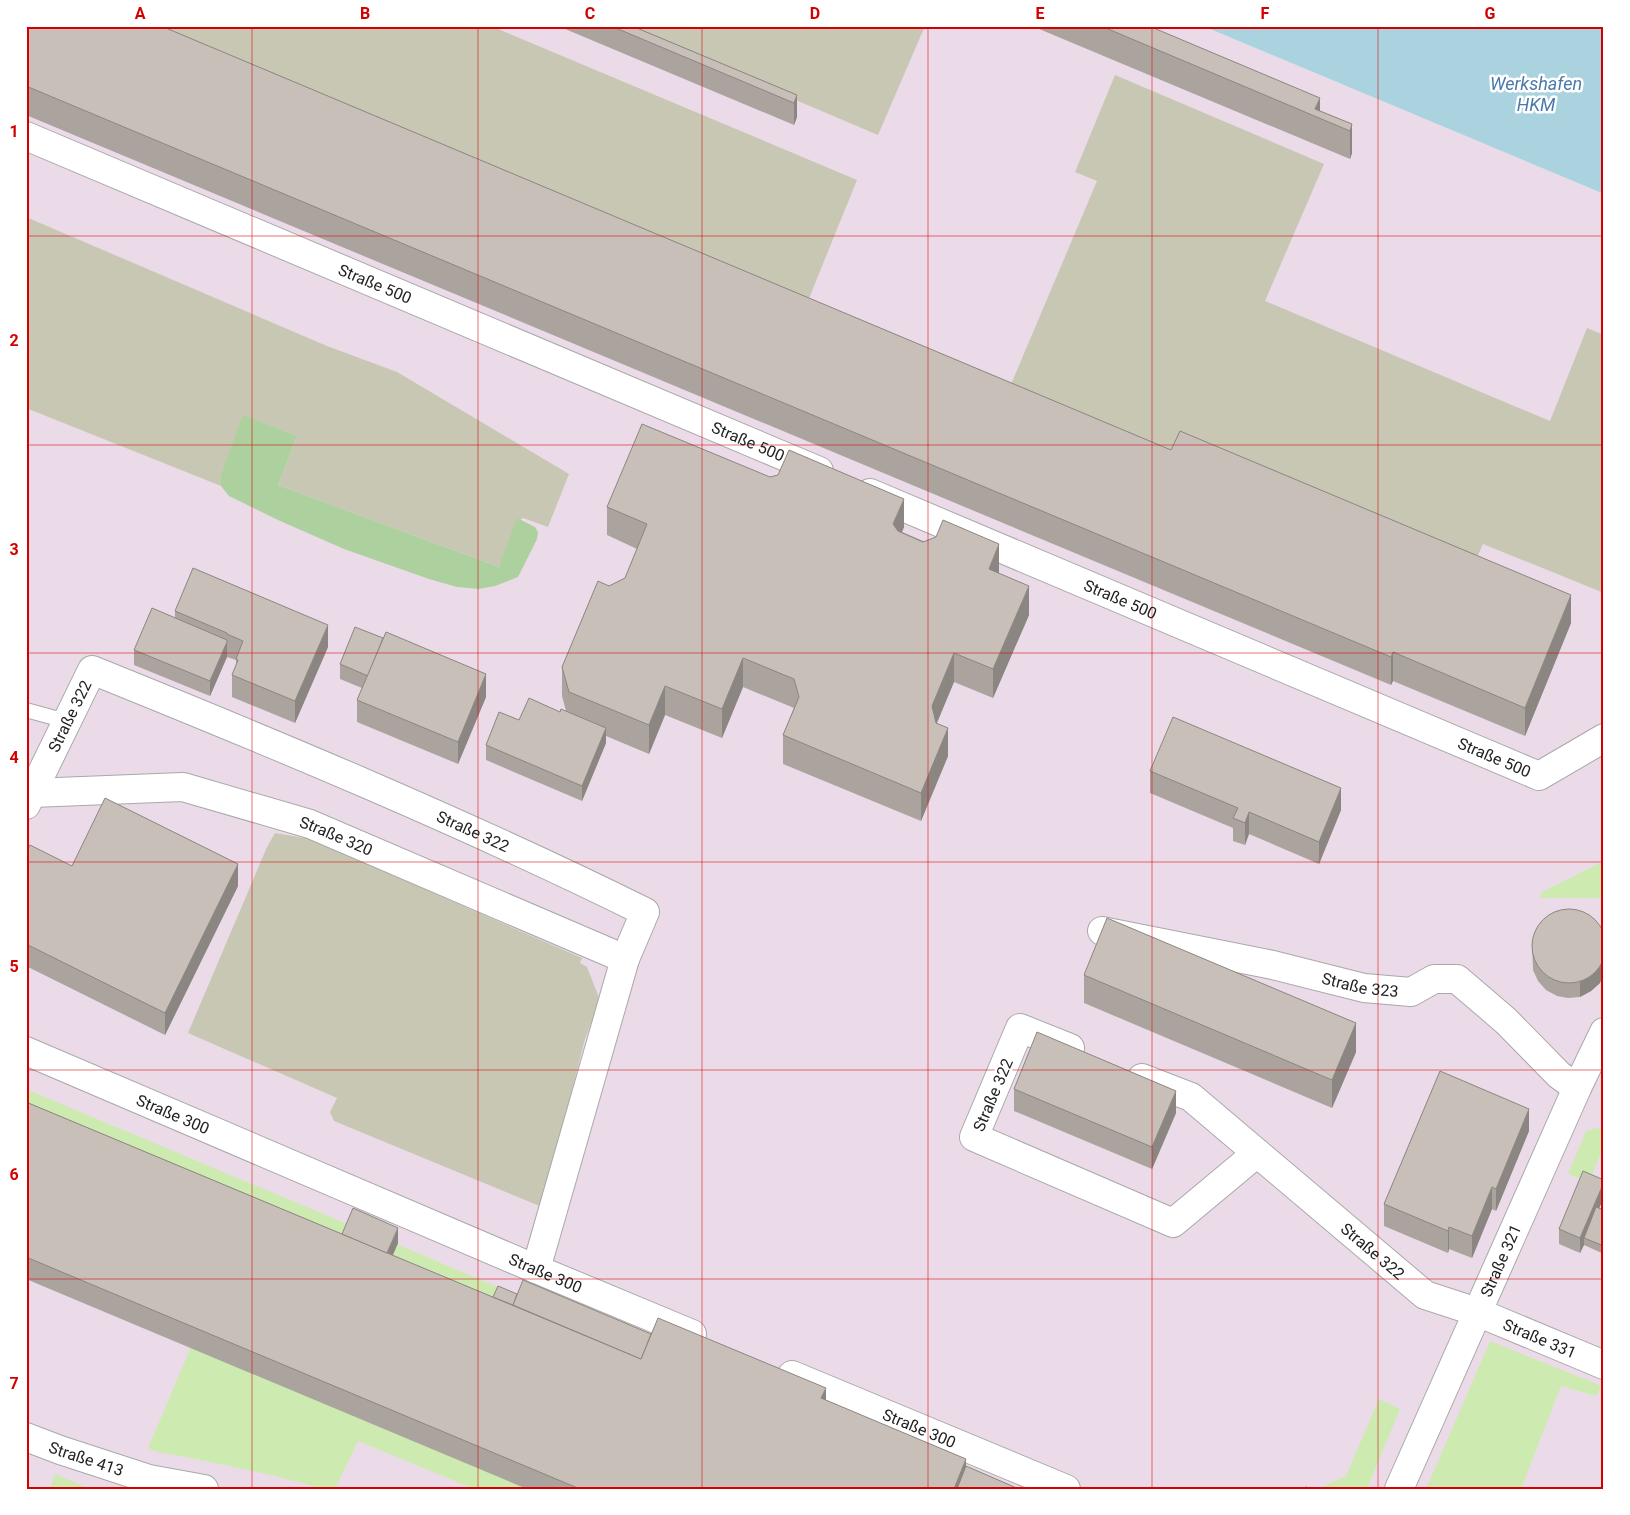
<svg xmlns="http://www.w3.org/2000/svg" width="1630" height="1515" viewBox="0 0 1630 1515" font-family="Roboto,sans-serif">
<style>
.industrial{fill:#ebdbe8}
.construction{fill:#c7c7b4}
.grass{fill:#cdebb0}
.forest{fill:#add19e}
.water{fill:#aad3df}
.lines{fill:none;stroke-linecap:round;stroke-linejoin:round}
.lane-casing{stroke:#a9a9a9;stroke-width:16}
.street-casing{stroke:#a9a9a9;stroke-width:30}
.lane{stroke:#fff;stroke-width:14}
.street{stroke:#fff;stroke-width:28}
.wall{fill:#aba49e}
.shaded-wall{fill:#8b8681}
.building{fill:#c7bfb8;stroke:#8b8681}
.grid{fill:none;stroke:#d40000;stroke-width:1;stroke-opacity:0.55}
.labels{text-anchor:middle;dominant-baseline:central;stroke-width:5;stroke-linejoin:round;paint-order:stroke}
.street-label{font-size:16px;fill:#222;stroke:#fff}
.water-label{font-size:18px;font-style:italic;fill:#4a7aab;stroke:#fff}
.neatline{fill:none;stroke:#d40000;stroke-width:2}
.grid-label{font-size:16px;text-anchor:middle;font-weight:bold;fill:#d40000}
</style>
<rect width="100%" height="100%" fill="#f2efe9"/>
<polygon class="industrial" points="26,26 1203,26 1604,194 1604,1489 26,1489"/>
<g class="construction">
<polygon points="92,26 491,26 857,180 799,323"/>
<polygon points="621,26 925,26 878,135"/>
<polygon points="1115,75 1324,164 1265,301 1550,421 1587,328 1604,335 1604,593 1483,544 1466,582 1001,408 1097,181 1075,172"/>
<polygon points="26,217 327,346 397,372 569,474 548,527 523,518 520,520 499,567 278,485 297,436 244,416 221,474 221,486 26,408"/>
<polygon points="275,833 310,839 582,958 580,963 587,967 600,1000 585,1039 542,1207 334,1121 330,1112 337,1098 188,1033 267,847"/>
</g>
<g class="grass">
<polygon points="1604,861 1604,898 1539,898 1542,892"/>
<polygon points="26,1089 352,1226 340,1255 26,1124"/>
<polygon points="1596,1128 1604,1129 1604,1146 1591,1177 1604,1189 1568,1174 1586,1131"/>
<polygon points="397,1244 500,1288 488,1317 385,1274"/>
<polygon points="1490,1341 1602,1386 1596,1396 1561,1386 1521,1489 1426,1489"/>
<path d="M191,1347L528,1489H474L358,1441L335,1489C314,1489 295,1480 275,1476C236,1467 197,1459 157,1452L148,1448Z"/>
<polygon points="1379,1399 1400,1409 1367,1489 1318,1489 1346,1476"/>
<polygon points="55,1474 90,1489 50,1489"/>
</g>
<polygon class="forest" points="243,415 297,436 278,485 499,567 517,518 535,527 538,532 537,539 518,577 495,586 479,589 457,587 429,579 344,549 278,520 229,496 221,486 221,474"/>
<polygon class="water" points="1203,26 1604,26 1604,194"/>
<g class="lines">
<defs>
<polyline id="lane" points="26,710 66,721"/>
<g id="street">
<path id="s1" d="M26,136L819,471"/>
<path id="s2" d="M870,493L1539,776L1604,738"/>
<path id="s3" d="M32,793L183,787L310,824L625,959"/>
<path id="s4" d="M26,805L92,670C278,745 465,823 645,912L625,959L536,1269"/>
<path id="s5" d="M1102,931L1273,965L1364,988L1411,992L1434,979H1457L1506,1021L1559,1075L1577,1088"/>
<polyline points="1070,1048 1020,1028 974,1137 1173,1223 1257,1153"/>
<path id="s6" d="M26,1051L536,1269L692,1334"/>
<path id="s7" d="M1142,1078L1191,1097L1425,1295L1477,1312L1604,1365"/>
<path id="s8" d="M792,1375L1066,1489"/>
<path id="s9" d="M26,1437L60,1450L149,1479L204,1489"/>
<path id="s10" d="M1399,1489L1577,1088L1604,1032"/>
</g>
</defs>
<use href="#lane" class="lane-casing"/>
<use href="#street" class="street-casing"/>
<use href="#lane" class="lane"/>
<use href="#street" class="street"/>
</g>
<g class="wall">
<polygon points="26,26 1571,623 1525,736 1393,681 1391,685 26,115"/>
<polygon points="558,26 632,26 797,95 797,117 794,125"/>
<polygon points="1032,26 1149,26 1320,111 1352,124 1352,153 1350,159"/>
<polygon points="770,477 904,527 902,532 999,573 1029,615 993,698 954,682 936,723 948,756 921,821 783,764 783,735 794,708 743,687 722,738 665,715 649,754 606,736 606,743 582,801 486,760 486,745 519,720 560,712 566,711 562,696 562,667 609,586 625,578 637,549 607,535 607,507"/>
<polygon points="175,611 328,647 295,723 232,697 232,675 236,666 236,660 227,657 210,696 134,665 134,650 175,618"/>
<polygon points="340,664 486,697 458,764 357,722 357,700 362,688 340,679"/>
<polygon points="1150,771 1341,810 1319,864 1249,834 1245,845 1233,841 1233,828 1150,793"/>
<polygon points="26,852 72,866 238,886 165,1035 26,966"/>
<polygon points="1532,942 1600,983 1591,991 1580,997 1568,998 1557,996 1546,990 1538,981 1533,970"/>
<polygon points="1084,975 1356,1052 1332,1108 1084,1003"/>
<polygon points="1014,1089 1176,1113 1152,1169 1014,1111"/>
<polygon points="26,1102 342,1234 398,1243 392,1255 493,1297 517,1294 651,1334 826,1400 966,1466 1019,1489 527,1489 26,1279"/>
<polygon points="1529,1131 1496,1211 1492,1209 1472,1258 1449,1249 1448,1253 1384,1226 1384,1204"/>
<polygon points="1604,1180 1604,1197 1599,1208 1604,1210 1604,1254 1584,1245 1580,1253 1559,1244 1559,1229"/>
</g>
<g class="shaded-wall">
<polygon points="797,95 797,117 794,125 794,103"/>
<polygon points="1320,98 1320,118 1315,109"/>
<polygon points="1352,124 1352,153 1350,159 1350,131"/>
<polygon points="904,499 904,527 893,552 893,524"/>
<polygon points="999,544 999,573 989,598 989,569"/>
<polygon points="1029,586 1029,615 993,698 993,669"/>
<polygon points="1571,595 1571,623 1525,736 1525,708"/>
<polygon points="328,625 328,647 295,723 295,701"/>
<polygon points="227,642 227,657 210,696 210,681"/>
<polygon points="1393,652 1393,681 1391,685 1391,657"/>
<polygon points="954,653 954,682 932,735 932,706"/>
<polygon points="743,658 743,687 722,738 722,709"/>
<polygon points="486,674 486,697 458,764 458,742"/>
<polygon points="665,686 665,715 649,754 649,725"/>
<polygon points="606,728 606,743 582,801 582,786"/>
<polygon points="948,728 948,756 921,821 921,793"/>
<polygon points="1341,788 1341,810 1319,864 1319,842"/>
<polygon points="1249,812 1249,834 1245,845 1245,823"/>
<polygon points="238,864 238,886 165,1035 165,1013"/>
<polygon points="1604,959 1604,974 1600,983 1591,991 1580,997 1580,982"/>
<polygon points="1356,1023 1356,1052 1332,1108 1332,1080"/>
<polygon points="1176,1091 1176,1113 1152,1169 1152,1147"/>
<polygon points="1529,1109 1529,1131 1496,1211 1496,1189"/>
<polygon points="1604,1182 1604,1197 1586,1239 1584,1238 1584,1245 1580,1253 1580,1238"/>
<polygon points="1492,1187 1492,1209 1472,1258 1472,1236"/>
<polygon points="1449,1227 1449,1249 1448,1253 1448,1231"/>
<polygon points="398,1228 398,1243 385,1274 385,1259"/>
<polygon points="826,1388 826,1410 821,1398"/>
<polygon points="966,1459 966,1481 963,1489 954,1489"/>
</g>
<g class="building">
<polygon points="26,26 161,26 1171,450 1180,431 1571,595 1525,708 1393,652 1391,657 26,86"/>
<polygon points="611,26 632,26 797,95 794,103"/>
<polygon points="1101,26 1149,26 1320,98 1315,109 1352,124 1350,131"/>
<polygon points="642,424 770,477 778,475 789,450 904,499 893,524 898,531 923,542 936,537 943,520 999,544 989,569 1029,586 993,669 954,653 932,706 936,723 948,728 921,793 783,735 799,697 794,679 743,658 722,709 665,686 649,725 569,692 562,667 598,581 609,586 625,578 647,524 607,507"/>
<polygon points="193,568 328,625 295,701 232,675 238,660 236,659 243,641 227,634 227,633 175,611"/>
<polygon points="152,608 227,640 227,642 210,681 134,650"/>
<polygon points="355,627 383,638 368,676 340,664"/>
<polygon points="386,632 486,674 458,742 357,700"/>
<polygon points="529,698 560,712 561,709 606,728 582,786 486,745 499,712 519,720"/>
<polygon points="1173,717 1341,788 1319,842 1249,812 1245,823 1233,818 1238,808 1150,771"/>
<polygon points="105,798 238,864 165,1013 26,944 26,852 30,845 72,866"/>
<circle cx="1569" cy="946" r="37"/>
<polygon points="1107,918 1356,1023 1332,1080 1084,975"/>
<polygon points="1037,1032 1176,1091 1152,1147 1014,1089"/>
<polygon points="1440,1071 1529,1109 1496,1189 1492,1187 1472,1236 1449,1227 1448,1231 1384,1204"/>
<polygon points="26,1102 641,1359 658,1318 826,1388 821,1398 966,1459 954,1489 580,1489 26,1257"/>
<polygon points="1583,1171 1604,1180 1604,1182 1580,1238 1559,1229"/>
<polygon points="1596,1207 1604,1210 1604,1246 1584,1238"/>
<polygon points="353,1208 398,1228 387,1253 342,1234"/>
<polygon points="523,1280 651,1334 641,1359 513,1305"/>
<polygon points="498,1286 517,1294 513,1305 493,1297"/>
<polygon points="966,1466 1019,1489 957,1489"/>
<polygon points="1306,1487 1310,1489 1301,1489"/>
</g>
<path class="grid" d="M252,26V1489M478,26V1489M702,26V1489M928,26V1489M1152,26V1489M1378,26V1489M26,236H1604M26,445H1604M26,653H1604M26,862H1604M26,1070H1604M26,1279H1604"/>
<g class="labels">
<g class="street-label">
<text stroke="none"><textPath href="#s1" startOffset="379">Straße 500</textPath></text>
<text stroke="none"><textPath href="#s1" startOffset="784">Straße 500</textPath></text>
<text stroke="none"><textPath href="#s2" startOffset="272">Straße 500</textPath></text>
<text stroke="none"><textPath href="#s4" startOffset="99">Straße 322</textPath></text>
<text stroke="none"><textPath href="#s2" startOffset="678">Straße 500</textPath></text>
<text stroke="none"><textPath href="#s4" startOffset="564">Straße 322</textPath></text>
<text stroke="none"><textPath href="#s3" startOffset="312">Straße 320</textPath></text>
<text stroke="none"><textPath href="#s5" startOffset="264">Straße 323</textPath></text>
<text transform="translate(993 1095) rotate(-67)">Straße 322</text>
<text stroke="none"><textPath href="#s6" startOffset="160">Straße 300</textPath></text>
<text stroke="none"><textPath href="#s7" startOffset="291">Straße 322</textPath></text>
<text stroke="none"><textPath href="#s10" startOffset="250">Straße 321</textPath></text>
<text stroke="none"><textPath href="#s6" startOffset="565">Straße 300</textPath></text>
<text stroke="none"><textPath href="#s7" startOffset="482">Straße 331</textPath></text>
<text stroke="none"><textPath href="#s8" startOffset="138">Straße 300</textPath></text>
<text stroke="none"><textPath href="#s9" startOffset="64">Straße 413</textPath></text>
</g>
<g class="water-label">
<text x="1536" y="83">Werkshafen<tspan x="1536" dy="21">HKM</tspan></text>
</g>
</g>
<rect width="1630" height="1515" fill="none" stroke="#ffffff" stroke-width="55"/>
<rect x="28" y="28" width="1574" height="1460" class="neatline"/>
<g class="grid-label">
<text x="140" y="19">A</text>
<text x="365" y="19">B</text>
<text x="590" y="19">C</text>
<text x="815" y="19">D</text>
<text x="1040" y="19">E</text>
<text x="1265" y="19">F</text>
<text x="1490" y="19">G</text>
<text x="14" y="137">1</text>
<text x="14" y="346">2</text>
<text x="14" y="555">3</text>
<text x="14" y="763">4</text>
<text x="14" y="972">5</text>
<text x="14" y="1180">6</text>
<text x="14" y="1389">7</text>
</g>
</svg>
